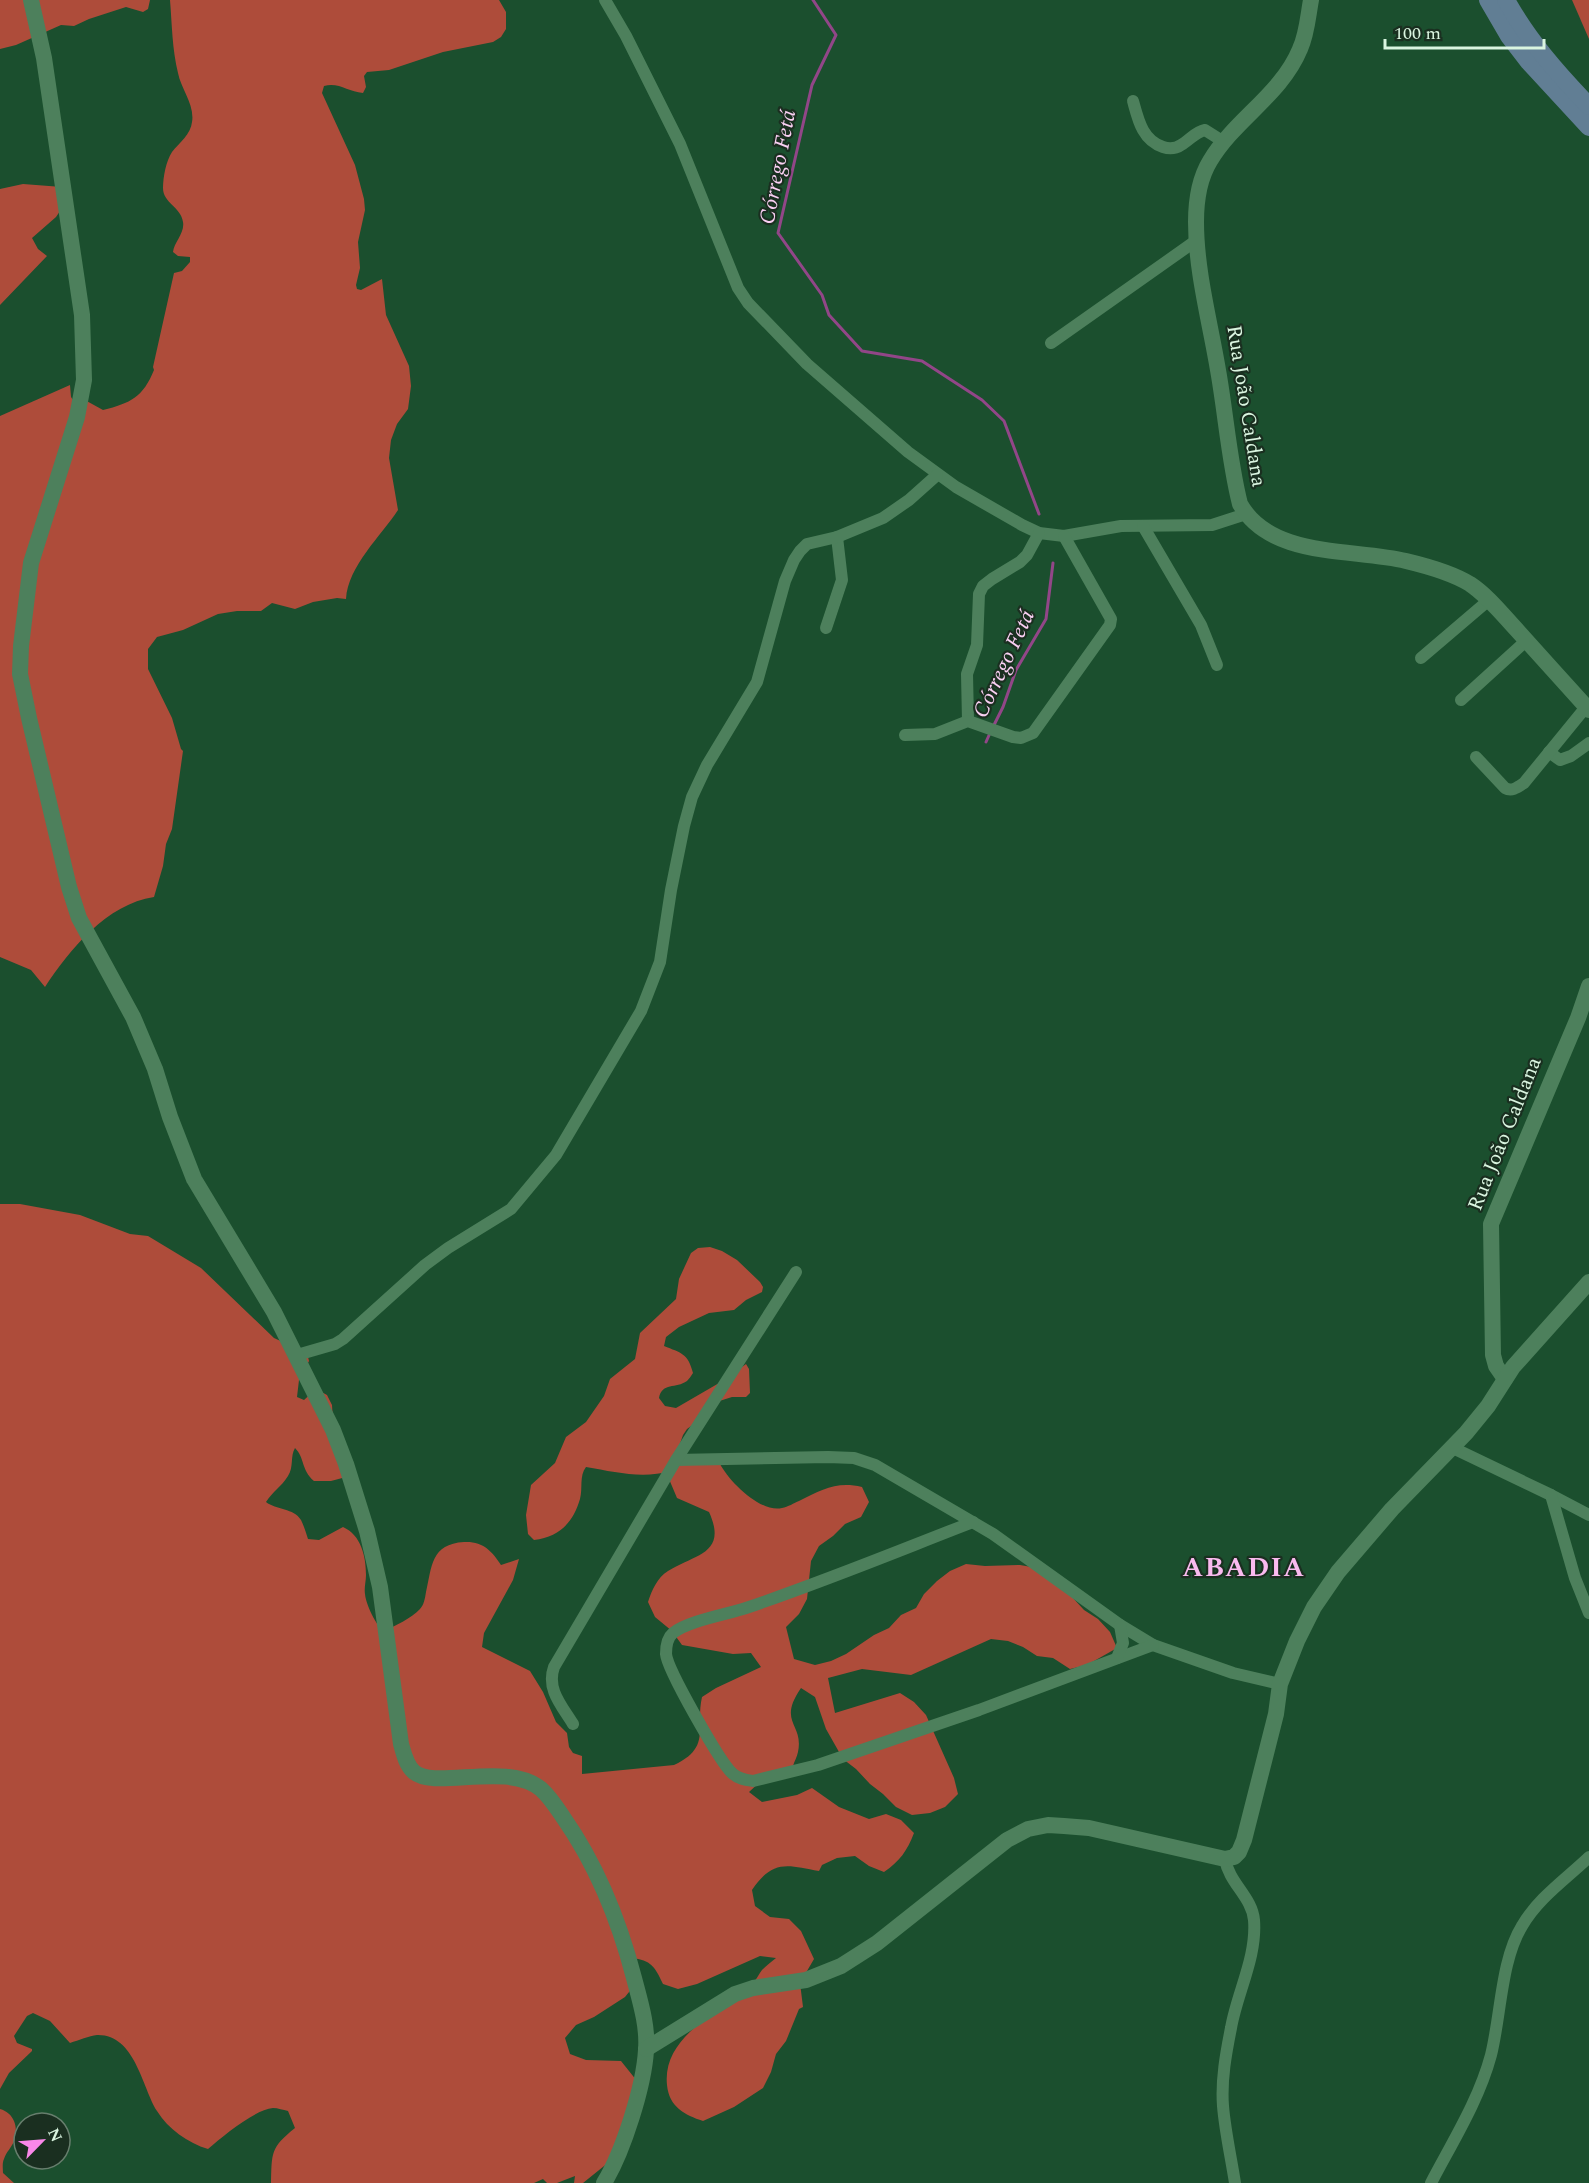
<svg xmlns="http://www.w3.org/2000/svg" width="1589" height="2183" viewBox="0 0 1589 2183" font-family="Spectral,serif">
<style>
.forest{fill:#ae4c3a}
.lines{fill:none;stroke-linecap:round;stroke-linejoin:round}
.stream{stroke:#924688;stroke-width:3}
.street{stroke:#4d805c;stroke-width:12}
.secondary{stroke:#4d805c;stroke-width:16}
.primary{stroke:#617e94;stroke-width:18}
.labels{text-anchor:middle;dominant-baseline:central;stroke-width:4.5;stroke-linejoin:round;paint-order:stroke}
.street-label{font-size:21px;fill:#daf5e0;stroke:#1a2f20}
.water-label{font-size:22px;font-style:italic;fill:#fad0f3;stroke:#1a2f20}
.district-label{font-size:27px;font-weight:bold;letter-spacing:1.5px;fill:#fabaef;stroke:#1a2f20}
</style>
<rect width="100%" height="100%" fill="#1b4f2e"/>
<g class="forest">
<polygon points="0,0 150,0 148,9 143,12 126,7 89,19 74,26 61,25 16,45 0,49"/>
<path d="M170,0H499L506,12V29L501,37L493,42L443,52L389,70L367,72L364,76L366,87L363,93C348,92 339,82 324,86L322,93L355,165L364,199L365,210L358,242L360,268L356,285L357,289L361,290L382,279L386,315L409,366L411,386L408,409L397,424L391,440L389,458L398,510C381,536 348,566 346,599L337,598L313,602L295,609L272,603L261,611H237L218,614L183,630L157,637L148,649V669L172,718L181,749L183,751L172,829L166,844L163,866L154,897C107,904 70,949 45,987L31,970L0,957V416L70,385L71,397L75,403L83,399L103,410C131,403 143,397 154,370L153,367L174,273L182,271L190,262V257L178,256L173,252C174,242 185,233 183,222C181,207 163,203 163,188C163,177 166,161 172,152C179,143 191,134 192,122C195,105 181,89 178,73C172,49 172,24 170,0Z"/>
<polygon points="1572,0 1589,0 1589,39"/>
<polygon points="23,184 62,187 68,199 56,217 32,238 38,249 47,256 0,305 0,189"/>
<path d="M0,1204H20L80,1215L130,1234L148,1236L201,1268L274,1338L307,1353L309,1361L299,1380L297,1397L304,1400L316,1389L327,1395L332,1405L333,1421L346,1477L331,1481H314C301,1470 305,1458 295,1448C290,1456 294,1467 288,1476C282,1486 272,1492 266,1502C276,1510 294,1508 301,1520C304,1526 306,1533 308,1539L319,1540L343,1527C361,1535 366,1556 366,1575C366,1581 364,1588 365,1594C366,1605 376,1625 384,1632C395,1625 411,1619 420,1609C424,1605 425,1598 426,1592C432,1566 431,1544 464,1542C483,1541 492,1551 501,1565L519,1559L513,1580L484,1633L482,1647L530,1671L543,1692L556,1722L567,1733L569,1747L573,1753L582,1756V1774L674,1765C712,1747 695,1728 702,1697L716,1688L761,1667L751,1653L733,1654L682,1645L672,1631L655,1617L648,1602C652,1590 657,1578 668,1571C695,1554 728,1554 709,1512L677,1498L669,1479L671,1471C642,1479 615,1472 586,1467C579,1476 583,1488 580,1499C573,1523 559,1537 534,1540L528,1534L526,1515L531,1485L555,1463L566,1437L586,1422L604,1396L610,1379L635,1359L640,1333L676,1299L679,1279L691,1253L698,1248L710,1247L722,1251L737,1260L760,1282L763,1287L762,1292L746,1300L734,1310L709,1313L679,1327L666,1337L664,1346C681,1353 688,1353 693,1373C691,1376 689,1379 687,1381C676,1389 662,1382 659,1398L665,1406L676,1408L726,1379L746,1364L749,1369L750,1393L746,1397H732L710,1404L702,1418L687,1429L683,1435L675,1458L720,1464C729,1481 760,1513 782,1508C788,1507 794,1503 799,1501C822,1490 836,1481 862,1487L869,1502L861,1517L845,1524L833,1536L819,1546L811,1561L807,1599L799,1614L786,1627L794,1659L815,1665L831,1661L846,1654L874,1635L889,1628L901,1615L916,1608L924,1594L937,1581L950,1571L966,1564L985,1566L1020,1565L1037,1568L1072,1597L1084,1610L1098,1619L1110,1632L1117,1648L1087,1665L1070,1669L1053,1658L1037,1656L1023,1647L1008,1641L991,1639L911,1675L862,1669L828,1678L835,1713L900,1693L914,1702L926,1715L954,1778L958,1794L945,1807L930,1813L912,1815L896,1807L883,1794L870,1784L856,1769L843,1759L826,1729L815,1697L801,1688C777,1723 804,1723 798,1752C797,1757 794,1762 793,1766L762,1780L749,1792L762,1802L797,1795L812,1788L839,1807L869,1819L886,1814L901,1820L914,1833C907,1851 900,1861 884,1872L869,1866L855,1856L837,1858L822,1865L819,1871C787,1865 773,1859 752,1890L755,1906L770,1917L789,1919L801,1931L814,1959L800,1983L803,2007L799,2009L786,2041L776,2054L771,2072L763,2088L734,2107L703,2121C685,2115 669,2107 667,2085C662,2036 720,2012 751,1985C756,1981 758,1975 762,1970C766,1966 771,1962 776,1958L760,1956L697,1984L678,1989L663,1984C654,1964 649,1959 628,1958L637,1982L625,1997L594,2017L576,2025L565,2038L570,2054L586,2060L621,2061L637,2081L614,2158L583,2183H574L575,2176L557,2183H547L543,2179L534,2183H271C272,2153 270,2148 295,2128L288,2111C283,2110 278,2108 273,2108C254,2110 223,2136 208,2149C188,2143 168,2129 157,2111C142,2087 135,2034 97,2035C89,2036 79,2040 70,2043L50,2021L33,2013L27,2016L14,2036L17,2043L32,2049V2051L9,2073L0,2089Z"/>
<path d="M0,2109C14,2113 19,2127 14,2141C12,2147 6,2152 4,2159C2,2163 3,2168 3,2173L14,2183H0Z"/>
</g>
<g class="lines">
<g class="stream">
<polyline points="813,0 836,35 812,85 778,233 822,295 829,315 862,351 922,361 982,400 1004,421 1039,514"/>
<polyline points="993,727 1003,707 1016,670 1046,619 1053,563"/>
<polyline points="986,742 990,733"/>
</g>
<g class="street">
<polyline points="605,0 626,36 680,144 738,288 748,303 807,364 908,452 956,487 1022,525 1039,533 1064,536 1121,526 1212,525 1246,514"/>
<path d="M1133,101C1138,119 1142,140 1163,147C1169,149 1175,149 1181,145C1190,140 1195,132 1205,130L1224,142"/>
<polyline points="1051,343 1197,240"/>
<polyline points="1143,526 1201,625 1217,665"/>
<polyline points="826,628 842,580 837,537"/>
<polyline points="1421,658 1489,600"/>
<polyline points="1461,700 1526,641"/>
<polyline points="968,721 967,674 977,645 979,594 983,586 992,579 1020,562 1027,555 1039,533"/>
<polyline points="905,735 935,734 968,721 1013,737 1021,738 1033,733 1110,625 1111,619 1064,536"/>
<polyline points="1549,752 1560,760 1571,756 1589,743"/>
<path d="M1476,757L1505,788C1512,792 1518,787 1524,783L1586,707"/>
<polyline points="297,1355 335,1344 343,1339 425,1265 448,1248 511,1209 556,1155 641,1011 660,962 671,890 684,826 692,797 707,765 757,682 785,581 794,560 800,551 807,544 837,537 883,518 909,500 937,475"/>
<polyline points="1453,1448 1551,1495 1589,1515"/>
<polyline points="676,1460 828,1457 854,1458 875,1465 993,1534 1120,1625 1153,1645 1233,1673 1280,1684"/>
<polyline points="1551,1495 1575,1578 1589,1613"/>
<path d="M973,1522C898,1551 823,1582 746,1608C728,1614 687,1621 673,1633C667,1638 666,1647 666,1654C667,1669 720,1762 732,1773C738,1779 746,1780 753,1781L818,1765L979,1710L1153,1645"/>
<polyline points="1117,1658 1123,1643 1120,1625"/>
<path d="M573,1724C562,1706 546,1689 554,1667L676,1460L796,1272"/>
<path d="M1225,1859C1229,1883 1252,1897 1254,1920C1257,1957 1237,1993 1231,2028C1226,2053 1221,2080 1223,2106C1225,2131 1231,2157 1235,2183"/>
<path d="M1431,2183C1453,2141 1479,2100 1491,2055C1501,2015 1501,1960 1522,1926C1538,1898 1566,1879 1589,1857"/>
</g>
<g class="secondary">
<path d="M31,0L44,58L82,315L84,380L77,417L31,563L21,646L20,674L29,718L69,887L79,918L133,1017L155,1069L170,1117L194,1179L274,1312L333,1430L346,1464L367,1531L380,1587L401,1744C404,1754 406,1765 414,1772C435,1790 507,1761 541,1789C550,1797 557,1808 563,1817C598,1867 619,1920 634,1978C640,2001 648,2026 646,2050C644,2086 623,2152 604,2183"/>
<path d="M1311,0C1308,16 1307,34 1300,49C1281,95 1235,119 1210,161C1199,179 1196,201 1196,222C1196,271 1210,322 1218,370C1226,415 1229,461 1240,504C1271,559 1353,548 1406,561C1427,566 1452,573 1470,584C1488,596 1502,614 1516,629C1540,656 1565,683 1589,710"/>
<polyline points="1505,1379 1496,1366 1493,1355 1491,1224 1578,1018 1589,986"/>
<polyline points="646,2049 735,1994 753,1988 806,1980 841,1966 877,1943 1007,1840 1028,1829 1048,1825 1064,1826 1089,1828 1225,1859 1234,1857 1239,1852 1244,1840 1276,1714 1280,1684 1297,1641 1314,1607 1338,1572 1392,1509 1466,1433 1488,1406 1513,1367 1589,1282"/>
</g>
<g class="primary">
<polyline points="1488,0 1509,36 1529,62 1589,127"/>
<path d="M1506,0C1528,40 1558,74 1589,106"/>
</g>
</g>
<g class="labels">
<g class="street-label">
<text transform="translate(1246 406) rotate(81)">Rua João Caldana</text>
<text transform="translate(1505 1134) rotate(-68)">Rua João Caldana</text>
</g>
<g class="water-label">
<text transform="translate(778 167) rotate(-79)">Córrego Fetá</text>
<text transform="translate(1004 664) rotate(-65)">Córrego Fetá</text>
</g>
<g class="district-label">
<text x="1244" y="1568">ABADIA</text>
</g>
</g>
<g transform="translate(42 2141) rotate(65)"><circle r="28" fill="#1a2f20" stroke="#677e6d" stroke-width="1.5"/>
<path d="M0-4.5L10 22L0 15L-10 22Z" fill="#f988e9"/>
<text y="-9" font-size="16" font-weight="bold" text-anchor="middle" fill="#daf5e0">N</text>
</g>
<path d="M1385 39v9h159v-9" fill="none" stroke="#daf5e0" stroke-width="3"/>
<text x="1394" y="39" font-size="18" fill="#daf5e0" stroke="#1a2f20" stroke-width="4.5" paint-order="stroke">100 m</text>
</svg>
